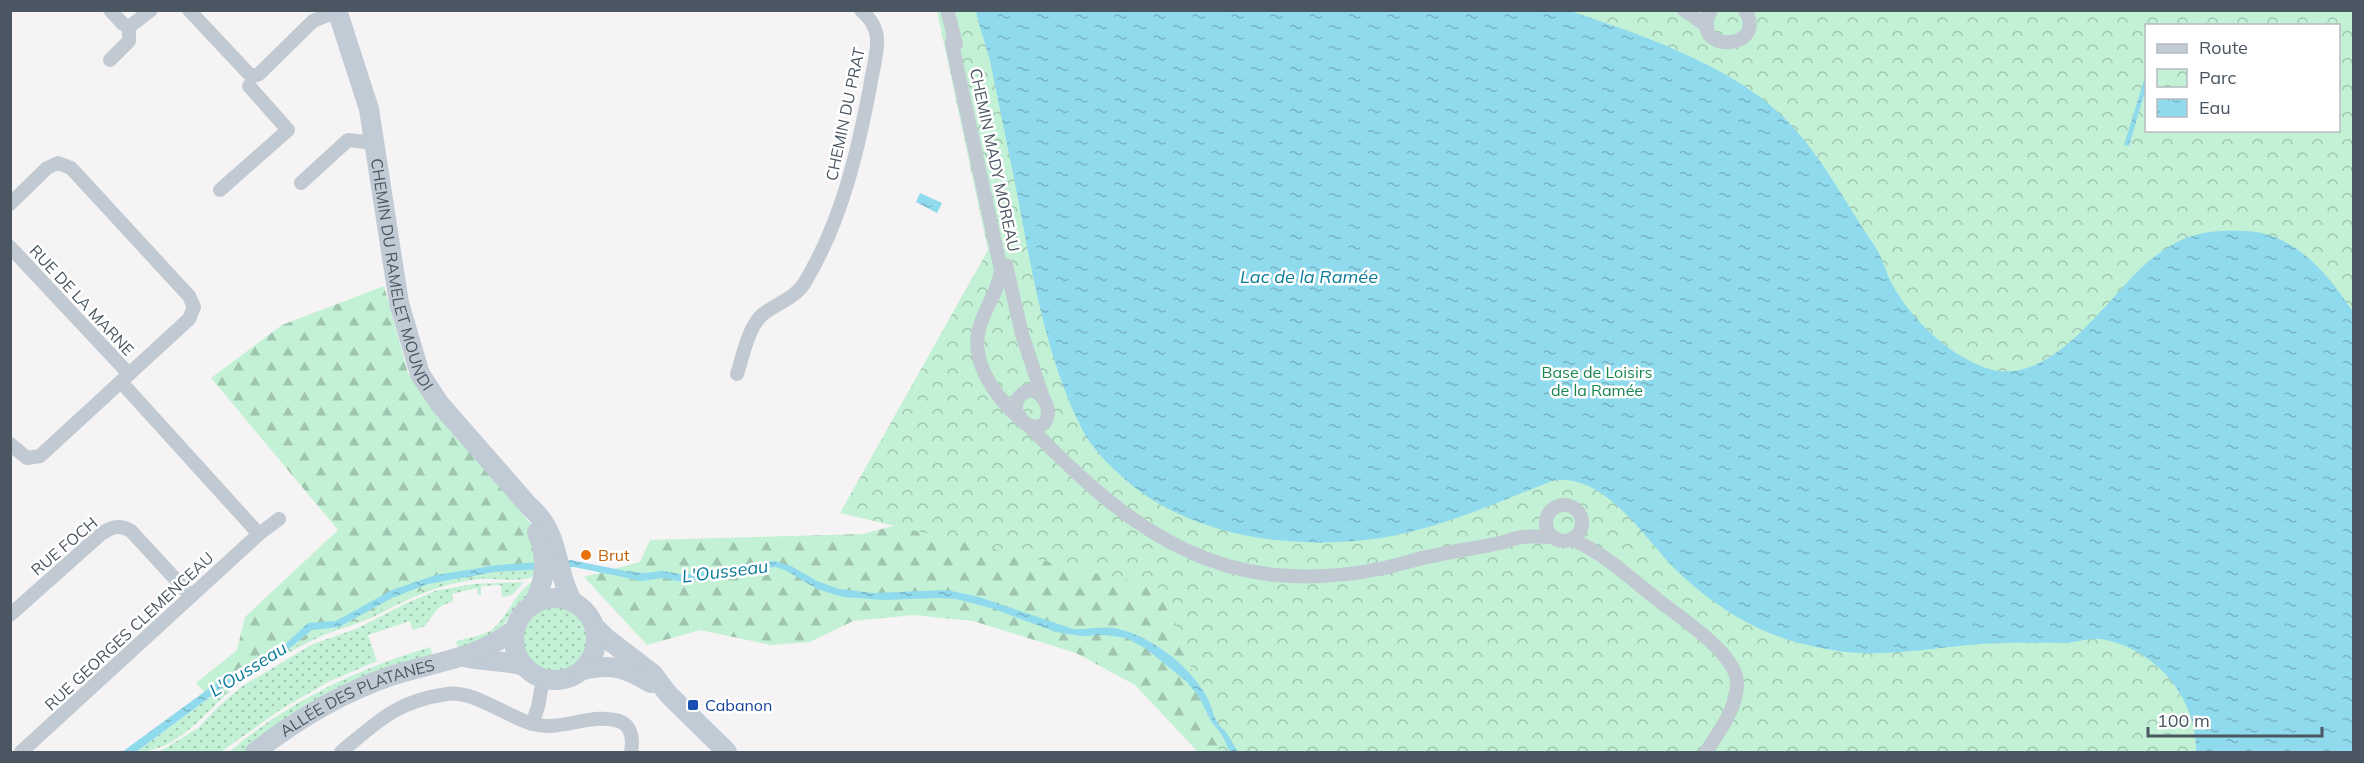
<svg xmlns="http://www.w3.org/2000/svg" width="2364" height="763" viewBox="0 0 2364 763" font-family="Mulish,sans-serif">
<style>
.grass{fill:url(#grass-dots)}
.forest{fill:url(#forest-firs)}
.park{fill:url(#park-crowns);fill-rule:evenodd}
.water{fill:url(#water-ripples)}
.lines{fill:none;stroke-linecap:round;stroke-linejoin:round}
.street{stroke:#c1cad2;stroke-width:14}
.secondary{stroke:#c1cbd6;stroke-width:20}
.food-dot{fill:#e8710a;stroke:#fff;stroke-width:2}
.transit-dot{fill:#1a4fb4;stroke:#fff;stroke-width:2}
.labels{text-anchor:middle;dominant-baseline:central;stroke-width:5;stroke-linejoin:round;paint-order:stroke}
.street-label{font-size:16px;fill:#4a5661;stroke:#fff}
.park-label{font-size:16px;fill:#17864f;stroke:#fff}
.food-label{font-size:16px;fill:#c56008;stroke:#fff;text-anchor:start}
.transit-label{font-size:16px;fill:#164399;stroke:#fff;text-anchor:start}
.water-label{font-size:18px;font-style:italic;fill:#0c7c9b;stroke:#fff}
</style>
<defs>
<pattern id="grass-dots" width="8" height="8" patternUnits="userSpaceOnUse" patternTransform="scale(1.5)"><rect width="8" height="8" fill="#c3f1d5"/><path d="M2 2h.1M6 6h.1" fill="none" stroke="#a0c6b0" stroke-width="1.8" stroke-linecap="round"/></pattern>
<pattern id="forest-firs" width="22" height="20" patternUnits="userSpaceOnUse" patternTransform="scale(1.5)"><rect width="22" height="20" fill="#c3f1d5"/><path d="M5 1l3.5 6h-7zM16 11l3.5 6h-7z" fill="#a0c6b0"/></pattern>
<pattern id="park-crowns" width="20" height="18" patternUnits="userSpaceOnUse" patternTransform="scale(1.5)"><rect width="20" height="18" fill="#c3f1d5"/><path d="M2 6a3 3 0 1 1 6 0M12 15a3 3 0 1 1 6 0" fill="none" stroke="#a0c6b0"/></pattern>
<pattern id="water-ripples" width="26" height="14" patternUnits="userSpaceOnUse" patternTransform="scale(1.5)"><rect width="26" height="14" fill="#90daee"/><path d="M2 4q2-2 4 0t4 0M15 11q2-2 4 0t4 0" fill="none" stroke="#78b4c4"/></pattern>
</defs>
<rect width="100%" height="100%" fill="#f5f3f3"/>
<g class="grass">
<path d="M537,568C535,573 534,577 529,578C515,582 493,578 479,579C440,584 414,596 381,613C358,625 335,629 313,640C288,652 261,668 239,684C207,708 180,752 136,752L205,701L310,637L355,621L429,587L452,580Z"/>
<path d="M533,581L528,595L516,606L498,633L458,648L456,641C468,638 483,636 493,629C508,617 514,593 533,581Z"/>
<path d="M524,582L512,595L502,597L501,585L481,586V595H478L477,588L452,594L453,601C434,608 436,612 425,626L413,630L410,621L368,635L377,661L328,682L280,710L221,752H159L198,728L217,708L241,687L313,644L356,629L407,603L435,591L473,584Z"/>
<circle cx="555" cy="639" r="34"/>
<path d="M431,647L432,655L280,725L244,752H229C286,703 358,668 431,647Z"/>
</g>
<g class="forest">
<polygon points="384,286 408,373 544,540 537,568 452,580 429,587 355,621 310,637 211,699 196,683 237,650 245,617 338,530 211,378 282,325"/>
<polygon points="926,517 1138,562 1331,752 1198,752 1135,685 1076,653 973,621 913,615 853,621 810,642 771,645 700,630 647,645 584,577 640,562 650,540 863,534"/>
</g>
<path class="park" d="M937,11H2353V752H1220L1164,589L840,513L988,250ZM2146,26H2338V130H2146Z"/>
<g class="water">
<path d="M1570,11C1637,33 1727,64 1779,113C1819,150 1844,201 1874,245C1882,256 1885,270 1891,282C1909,318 1953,360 1993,370C2055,384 2108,296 2149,261C2158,254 2169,246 2179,241C2200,231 2221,230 2244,231C2292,232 2326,271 2351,309H2353L2352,325L2354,332L2353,752H2196C2198,699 2155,647 2100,639C2089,638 2076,643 2064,643C2033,643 2001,642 1969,645C1926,649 1882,657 1838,651C1785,643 1749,628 1706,596C1696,588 1685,578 1675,569C1644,538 1604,471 1552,481C1493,504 1430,533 1366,540C1279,549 1180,534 1116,471C1102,458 1089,444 1081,427C1042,348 1030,258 1013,173C1005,136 998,98 990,61C986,44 979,28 976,11Z"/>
<polygon points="2146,74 2146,88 2129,146 2124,145"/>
<polygon points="920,193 942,203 937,213 916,202"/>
<path d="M571,560L626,571L646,573L663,571L685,575L743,564L775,561L791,566L817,581L839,589L873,593L947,590L979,597L1073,629C1087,630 1101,626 1114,628C1148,634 1186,663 1204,692C1210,701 1212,712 1217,722C1219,726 1223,729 1226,732C1231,739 1234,746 1238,752H1230L1222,735L1211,721L1199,697L1187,682L1145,648L1126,638L1105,635L1080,636L1056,632L994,609L956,599L939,598L884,600L843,597L817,589L787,571L776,567L748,570L684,582L662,578L642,581L574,567L494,572L428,584L392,598L339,627L312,630L280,656L229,683L136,752H122L215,684L280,649L308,623L336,621L392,590L436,575L498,565Z"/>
</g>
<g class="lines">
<g class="street">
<polyline points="110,10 123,24 129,27 151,10"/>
<polyline points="189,10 248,73 253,76 259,74 313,21 338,11"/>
<polyline points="947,10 956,44"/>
<polyline points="1684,10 1707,26"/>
<path d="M1711,10C1686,54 1770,52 1745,10"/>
<path d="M953,36L952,44L1001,270C998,293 986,305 980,326C968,360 996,397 1020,419"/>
<polyline points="110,60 129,41 129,27"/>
<polyline points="301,183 348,140 375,143"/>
<polyline points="220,190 288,130 249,86"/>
<polyline points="10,204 47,168 58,163 71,168 189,296 194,307 189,319 40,456 27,458 10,444"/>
<polyline points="10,247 129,374"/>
<polyline points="1006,265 1022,334 1042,395"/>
<path d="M737,374C743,356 748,328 762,315C775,304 796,298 805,282C841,222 857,155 870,87C872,72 878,54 877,38C876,26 870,18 861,10"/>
<path d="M1031,390C1056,397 1053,439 1024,423L1016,411C1015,399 1020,393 1031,390Z"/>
<path d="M1029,426C1134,535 1225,601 1384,568C1402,564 1419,558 1437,555C1458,550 1479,548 1500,543C1507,542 1514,538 1522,537C1532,536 1543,537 1554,537"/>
<circle cx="1564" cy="523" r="18"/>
<polyline points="259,534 279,519"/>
<path d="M1571,539C1603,552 1631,579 1658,600C1680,617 1704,633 1722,653C1729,661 1736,671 1737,681C1738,708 1719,731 1706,752"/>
<path d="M10,615L101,534C111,527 120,524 131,531L191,596"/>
<polyline points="532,724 538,707 543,679"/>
<polyline points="21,752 259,534 121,382"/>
<path d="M341,752C378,721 397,701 447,694C474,690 507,717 533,724C561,732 592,712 619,721C633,726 633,741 631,752"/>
</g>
<g class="secondary">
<path id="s1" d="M337,10L369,109L399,303L420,374L439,403L529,506C561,533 554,568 572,601"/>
<circle cx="555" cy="639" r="41"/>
<path d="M533,605C546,580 548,558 537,532"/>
<polyline points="594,626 606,638 653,674 668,694 727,752"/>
<path d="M465,657C485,662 505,660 524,666"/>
<path d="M583,670C612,663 625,668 651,683"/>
<path id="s2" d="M255,752C295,721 343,692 391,676C434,662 480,658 515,629"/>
</g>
</g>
<circle class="food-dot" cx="586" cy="555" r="6"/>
<rect class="transit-dot" x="687" y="699" width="12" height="12" rx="3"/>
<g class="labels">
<g class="street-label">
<text transform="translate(845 114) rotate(-78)">CHEMIN DU PRAT</text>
<text transform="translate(995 160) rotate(78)">CHEMIN MADY MOREAU</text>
<text stroke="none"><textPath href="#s1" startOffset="273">CHEMIN DU RAMELET MOUNDI</textPath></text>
<text transform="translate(82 300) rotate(47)">RUE DE LA MARNE</text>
<text transform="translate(64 546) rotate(-40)">RUE FOCH</text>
<text transform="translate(129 631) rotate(-43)">RUE GEORGES CLEMENCEAU</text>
<text stroke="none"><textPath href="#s2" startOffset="117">ALLÉE DES PLATANES</textPath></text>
</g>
<g class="park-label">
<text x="1597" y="372">Base de Loisirs<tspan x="1597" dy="18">de la Ramée</tspan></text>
</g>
<g class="food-label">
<text x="598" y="555">Brut</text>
</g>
<g class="transit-label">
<text x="705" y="705">Cabanon</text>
</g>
<g class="water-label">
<text x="1309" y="276">Lac de la Ramée</text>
<text transform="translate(725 571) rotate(-7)">L'Ousseau</text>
<text transform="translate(248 669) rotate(-32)">L'Ousseau</text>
</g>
</g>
<rect width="2364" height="763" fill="none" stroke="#4a5661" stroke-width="24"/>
<rect x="2145" y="24" width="195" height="108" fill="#ffffff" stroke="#b7bbc0" stroke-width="1.5"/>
<rect x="2157" y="44" width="30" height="9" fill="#c1cbd6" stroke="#b7bbc0" stroke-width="1.5"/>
<text x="2199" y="54" font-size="18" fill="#4a5661">Route</text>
<rect x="2157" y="69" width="30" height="18" fill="url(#park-crowns)" stroke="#b7bbc0" stroke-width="1.5"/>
<text x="2199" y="84" font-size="18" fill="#4a5661">Parc</text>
<rect x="2157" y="99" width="30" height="18" fill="url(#water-ripples)" stroke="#b7bbc0" stroke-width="1.5"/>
<text x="2199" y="114" font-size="18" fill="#4a5661">Eau</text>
<path d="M2148 727v9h174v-9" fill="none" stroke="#4a5661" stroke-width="3"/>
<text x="2157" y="727" font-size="18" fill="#4a5661" stroke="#ffffff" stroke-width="4.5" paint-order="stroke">100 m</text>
</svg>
